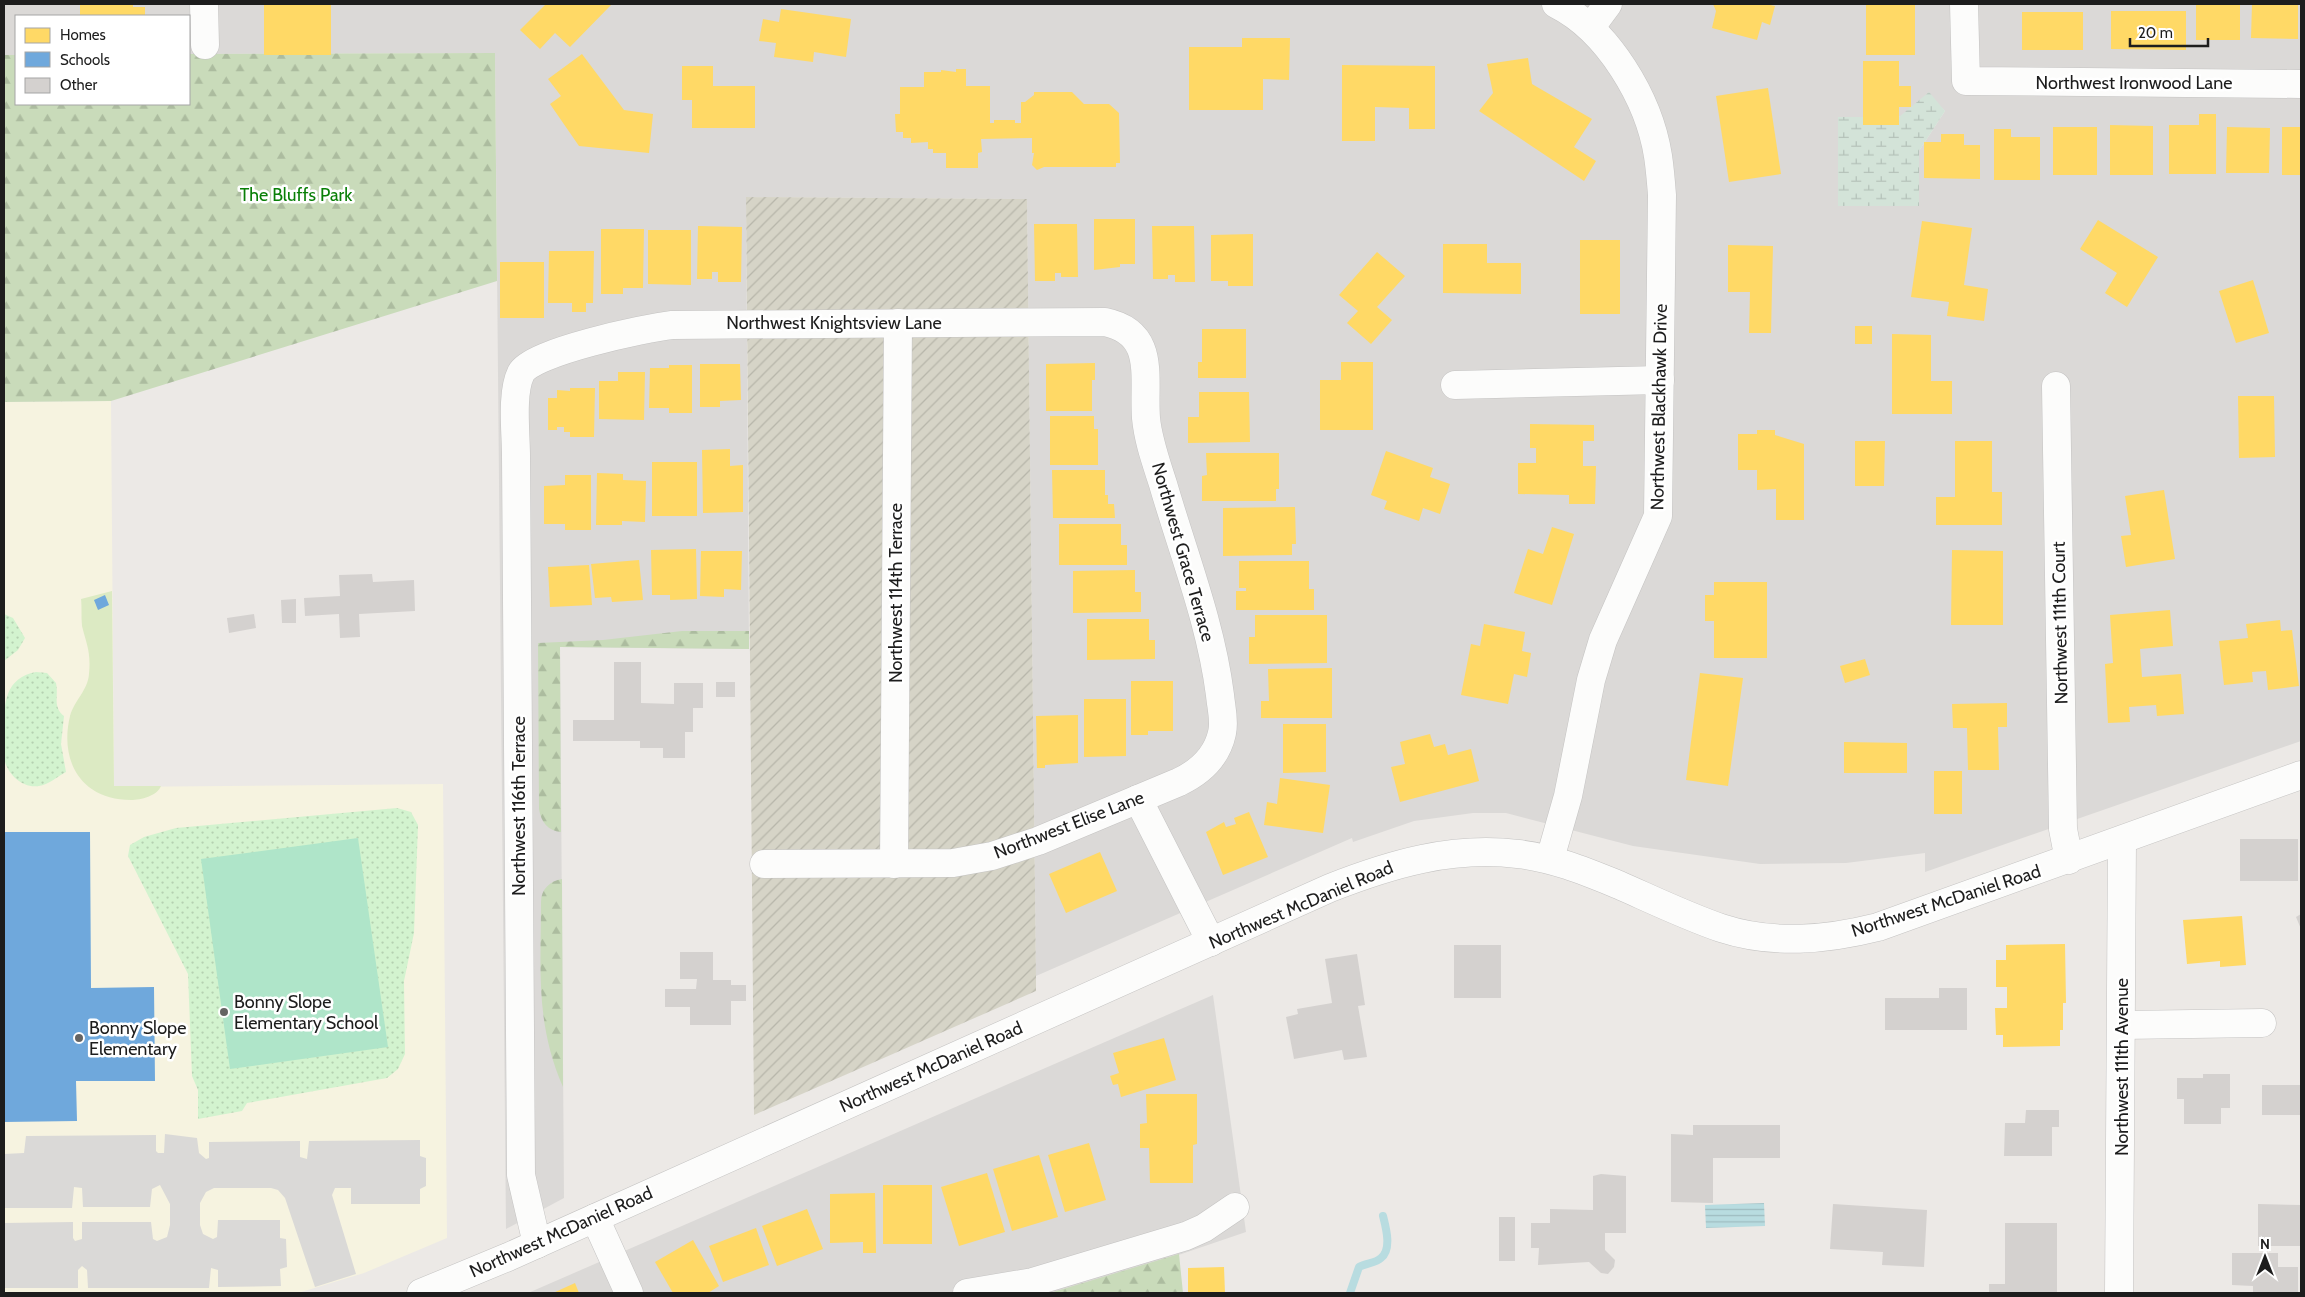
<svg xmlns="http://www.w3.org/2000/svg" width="2305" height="1297" viewBox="0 0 2305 1297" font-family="Cabin,sans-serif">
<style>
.residential{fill:#dbd9d7;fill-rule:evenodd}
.education{fill:#f6f3e0}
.construction{fill:url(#construction-furrows)}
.grass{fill:#dceac3}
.forest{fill:url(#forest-firs)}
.wetland{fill:url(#wetland-marsh)}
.park{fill:url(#park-dots)}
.pitch{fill:#afe5c9}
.parking{fill:#dad9d7}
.water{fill:url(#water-rules)}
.homes{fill:#ffd966}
.schools{fill:#6fa8dc}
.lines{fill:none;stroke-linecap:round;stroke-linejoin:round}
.stream{stroke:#b8dce0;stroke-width:8}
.building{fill:#d4d1cf}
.minor-casing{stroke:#c4c3c2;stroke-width:29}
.tertiary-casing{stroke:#c4c3c2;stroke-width:29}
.minor{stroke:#fcfcfb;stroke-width:28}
.tertiary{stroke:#fcfcfb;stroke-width:28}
.poi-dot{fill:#656463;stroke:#fff;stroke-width:2}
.labels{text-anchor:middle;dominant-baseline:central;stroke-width:5;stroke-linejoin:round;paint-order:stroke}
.street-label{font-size:18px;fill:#1d1d1d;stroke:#fff}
.park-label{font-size:18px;fill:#097f07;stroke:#fff}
.poi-label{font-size:18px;fill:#1d1d1d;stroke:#fff;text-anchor:start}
</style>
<defs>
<pattern id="construction-furrows" width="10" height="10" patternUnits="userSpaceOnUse" patternTransform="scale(1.25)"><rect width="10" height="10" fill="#d6d4c7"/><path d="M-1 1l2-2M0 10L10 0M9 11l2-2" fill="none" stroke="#b7b6aa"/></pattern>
<pattern id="forest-firs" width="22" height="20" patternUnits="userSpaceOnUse" patternTransform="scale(1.25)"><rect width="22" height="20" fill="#c9dbba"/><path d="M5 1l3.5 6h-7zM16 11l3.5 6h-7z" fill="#acbc9f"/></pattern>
<pattern id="wetland-marsh" width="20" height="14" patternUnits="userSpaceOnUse" patternTransform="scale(1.25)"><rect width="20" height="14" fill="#d3e3d8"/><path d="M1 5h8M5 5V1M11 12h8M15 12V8" fill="none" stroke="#b5c2b9"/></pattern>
<pattern id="park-dots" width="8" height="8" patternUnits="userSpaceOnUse" patternTransform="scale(1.25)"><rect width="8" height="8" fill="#d3f3cf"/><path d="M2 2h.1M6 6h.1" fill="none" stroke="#b5d0b1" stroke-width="1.8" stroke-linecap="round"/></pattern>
<pattern id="water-rules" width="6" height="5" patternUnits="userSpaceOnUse" patternTransform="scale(1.25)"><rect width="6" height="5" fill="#b8dce0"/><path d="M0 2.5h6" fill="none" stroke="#9ebcc0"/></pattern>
</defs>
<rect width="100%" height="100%" fill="#ece9e6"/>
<g class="residential">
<path d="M4,4H2301V741L1925,872V853L1846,863L1760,864L1633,846L1506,813H1473L1414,821L1353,842L1352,838L1036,976L1027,199L746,197L749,649L560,647L564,1198L506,1229L495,53L189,54V16H16V55H4ZM1932,98L1945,111L1919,151V206L1838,118L1899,117Z"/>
<polygon points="1213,995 1246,1232 1067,1293 528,1293"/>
</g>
<polygon class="education" points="111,401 114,787 443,784 447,1238 364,1273 298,1293 4,1293 4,402"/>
<polygon class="construction" points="746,197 1027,199 1036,976 1036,991 754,1115"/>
<path class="grass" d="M112,591L114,786H161C157,796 141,800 131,800C82,800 59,762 70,716C74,701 88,690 89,674C91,652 87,646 82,626C81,617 82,607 81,599Z"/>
<g class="forest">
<polygon points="495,53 497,281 111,401 4,402 4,55 16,55 16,104 189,104 189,54"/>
<path d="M682,631H749V649L560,647L561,832C548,831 541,822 539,809L538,643L603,640Z"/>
<path d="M562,879L563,1087C535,1023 541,969 541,902C541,889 550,881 562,879Z"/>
<polygon points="1179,1254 1183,1293 1050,1293"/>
</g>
<polygon class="wetland" points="1929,92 1945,111 1919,151 1919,206 1838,206 1838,117 1899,117"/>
<g class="park">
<polygon points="4,614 13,618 25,638 18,650 4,661"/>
<path d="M36,672L47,673L56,683C59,696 52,706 64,716L61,744L66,772C58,776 48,785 39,786C22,789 6,773 4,757C3,748 4,738 4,729C4,703 5,678 36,672Z"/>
<polygon points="397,808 411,812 418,825 414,933 404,981 405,1054 398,1069 387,1078 247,1103 242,1111 198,1119 198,1090 192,1076 188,974 128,856 130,845 144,837 176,828"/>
</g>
<polygon class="pitch" points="358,838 388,1047 230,1069 201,859"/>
<polygon class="parking" points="165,1134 197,1138 199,1153 206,1159 209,1158 209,1142 300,1141 300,1157 307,1159 309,1141 420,1140 420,1156 426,1158 426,1186 420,1189 420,1204 351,1204 351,1188 335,1188 332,1195 356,1274 315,1287 285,1198 278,1190 271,1188 214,1188 206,1192 200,1203 200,1225 203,1234 213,1239 217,1237 218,1220 280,1220 280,1238 286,1239 287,1267 280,1269 281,1286 218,1287 218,1270 211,1268 209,1288 88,1288 87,1270 82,1266 78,1270 78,1288 4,1288 4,1223 73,1222 73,1238 75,1241 82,1239 82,1222 151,1222 153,1239 157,1241 167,1237 170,1225 170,1204 160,1185 152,1189 150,1207 83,1207 82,1188 74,1187 72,1208 4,1208 4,1154 24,1153 26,1136 156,1135 156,1151 158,1153 164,1153"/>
<polygon class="water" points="1764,1203 1765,1226 1706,1228 1705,1205"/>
<g class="homes">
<polygon points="80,4 133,4 133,7 145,7 145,16 80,16"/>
<polygon points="271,4 331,4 331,55 264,55 264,5"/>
<polygon points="546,4 612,4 570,47 555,33 540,49 520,30"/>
<polygon points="1713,4 1766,4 1775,6 1770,25 1762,22 1757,40 1712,28 1716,11"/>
<rect x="1866" y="4" width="49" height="51"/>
<rect x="2196" y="4" width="44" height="36"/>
<polygon points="2252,4 2298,4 2298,39 2251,38"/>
<polygon points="781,9 851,19 846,57 814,52 813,62 774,57 776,43 759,41 763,19 779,22"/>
<polygon points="2111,11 2186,11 2186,50 2111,49"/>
<rect x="2022" y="12" width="61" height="38"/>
<polygon points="1242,38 1290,38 1289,80 1263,79 1263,110 1189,110 1189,47 1242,47"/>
<polygon points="582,54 624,110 653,114 649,153 579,146 550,104 561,96 548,79"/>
<polygon points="1528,58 1532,84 1592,119 1574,147 1596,161 1584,181 1479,111 1493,93 1487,64"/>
<polygon points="1863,61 1899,61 1899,86 1911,86 1911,107 1899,107 1899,125 1863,125"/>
<polygon points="1342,65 1435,66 1435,129 1409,129 1409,108 1375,107 1375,141 1342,141"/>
<polygon points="682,66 713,66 713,86 755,86 755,128 692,128 692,100 682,100"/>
<polygon points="956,69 966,69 966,86 990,86 990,123 994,123 994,120 1015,120 1015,123 1021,123 1021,102 1025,102 1034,95 1034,92 1072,92 1084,104 1109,104 1119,113 1120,163 1116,163 1116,167 1044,167 1037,170 1032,165 1034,153 1032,153 1032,138 981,139 982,152 978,153 978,168 946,168 946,153 933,153 933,149 928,149 928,142 911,143 911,138 903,138 903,132 896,132 895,114 900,114 900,87 924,87 924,72 941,72 941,70 956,72"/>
<polygon points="1768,88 1781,174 1729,182 1716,96"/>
<polygon points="2199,114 2216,114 2216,174 2169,174 2169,125 2199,125"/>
<polygon points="2110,125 2153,126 2153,175 2110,175"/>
<rect x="2053" y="127" width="44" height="48"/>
<polygon points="2227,127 2270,128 2269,173 2226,173"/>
<rect x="2282" y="127" width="19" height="48"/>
<polygon points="1994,129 2011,129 2011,137 2040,137 2040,180 1994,180"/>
<polygon points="1941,134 1964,134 1964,145 1980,145 1980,179 1924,178 1924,142 1941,142"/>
<polygon points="1094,219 1135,219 1135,264 1120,264 1120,267 1094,270"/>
<polygon points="2098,220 2158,257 2127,307 2105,293 2117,273 2080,249"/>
<polygon points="1922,221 1972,228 1964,285 1988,289 1984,321 1947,316 1949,302 1911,297"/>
<polygon points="1034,224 1077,224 1078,277 1061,277 1061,273 1055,273 1055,281 1035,281"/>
<polygon points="698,226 742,227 741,282 718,282 718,272 712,272 712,279 697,279"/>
<polygon points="1152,226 1194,226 1195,282 1175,282 1175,275 1168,275 1168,279 1153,279"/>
<polygon points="601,229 644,229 643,288 623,288 623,294 601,294"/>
<polygon points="648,230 691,230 691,285 648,284"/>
<polygon points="1253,234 1253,286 1228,286 1228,281 1211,281 1211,235"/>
<rect x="1580" y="240" width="40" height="74"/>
<polygon points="1443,244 1487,244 1487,263 1521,263 1521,294 1443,293"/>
<polygon points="1728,245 1773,246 1771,333 1749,333 1750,292 1728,292"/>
<polygon points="549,251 594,251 593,303 586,303 586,312 572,312 572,303 548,303"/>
<polygon points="1377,252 1405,276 1377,307 1392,320 1371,344 1347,323 1358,311 1339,295"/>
<rect x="500" y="262" width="44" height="56"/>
<polygon points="2253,280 2269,333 2236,343 2219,291"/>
<rect x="1855" y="326" width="17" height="18"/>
<polygon points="1202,329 1246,329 1246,378 1198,378 1198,362 1202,362"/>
<polygon points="1892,334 1931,335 1931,381 1952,381 1952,414 1892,414"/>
<polygon points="1341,362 1373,362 1373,430 1320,430 1320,380 1341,380"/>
<polygon points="1095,363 1095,380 1092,380 1092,411 1046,411 1046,364"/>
<polygon points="700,364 740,364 741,400 720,401 720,407 700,407"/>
<polygon points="669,365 692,365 692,413 669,413 669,408 649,408 650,368 669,368"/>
<polygon points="618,372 645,372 644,420 599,419 599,381 618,381"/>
<polygon points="570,388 595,388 594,437 570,437 570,432 564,432 564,427 557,427 557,430 548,430 548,398 557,398 557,390 570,391"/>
<polygon points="1199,392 1249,392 1250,442 1188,443 1188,417 1199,417"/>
<polygon points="2238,396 2274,396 2275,457 2239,458"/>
<polygon points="1050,416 1094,416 1094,429 1098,429 1098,465 1050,465"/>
<polygon points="1530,424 1594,425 1594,441 1583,441 1583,466 1596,466 1595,504 1569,504 1569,495 1518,494 1518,463 1536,463 1536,448 1530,448"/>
<polygon points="1757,430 1775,430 1775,435 1804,444 1804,520 1776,520 1776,489 1757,490 1757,470 1738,470 1738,434 1757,434"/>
<polygon points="1855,441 1885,441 1884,486 1855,486"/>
<polygon points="1955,441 1992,441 1992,492 2002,492 2002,525 1936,525 1936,497 1955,497"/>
<polygon points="730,449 730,466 743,465 743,512 703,513 702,450"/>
<polygon points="1386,451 1433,468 1430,477 1450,484 1440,514 1423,508 1419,521 1384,509 1387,501 1371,495"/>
<polygon points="1206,453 1279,453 1279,489 1276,489 1276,501 1202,501 1202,476 1207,475"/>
<rect x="652" y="462" width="45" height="54"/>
<polygon points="1052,470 1105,470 1105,495 1108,495 1108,504 1114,504 1115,518 1053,518"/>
<polygon points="597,473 623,474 623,480 646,481 645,522 622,521 622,525 596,525"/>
<polygon points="565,475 591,475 591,530 565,530 565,524 544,524 544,486 565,485"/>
<polygon points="2164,490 2175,559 2126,567 2121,536 2131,535 2125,496"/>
<polygon points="1295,507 1296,544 1292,544 1292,555 1223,556 1223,508"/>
<polygon points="1059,524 1121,524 1121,545 1127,545 1127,565 1059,565"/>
<polygon points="1552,527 1574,534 1552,605 1514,593 1528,549 1543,554"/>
<polygon points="696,549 697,599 670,600 670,595 652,595 651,550"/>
<polygon points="1952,550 2003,551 2003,625 1951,625"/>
<polygon points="701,551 742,551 741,590 724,589 724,597 700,596"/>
<polygon points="639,560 643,600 612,602 611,597 595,598 591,564"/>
<polygon points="1239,561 1309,561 1309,589 1314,589 1314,610 1236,610 1236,591 1246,591 1246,588 1239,588"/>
<polygon points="589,565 592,605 550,607 548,567"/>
<polygon points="1135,570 1135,592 1141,592 1141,612 1073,613 1073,571"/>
<polygon points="1714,582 1767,582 1767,658 1714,658 1714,621 1705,621 1705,595 1714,595"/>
<polygon points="2170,610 2173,646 2140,649 2142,677 2181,674 2184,714 2157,716 2156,705 2129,707 2130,722 2108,723 2105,664 2113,663 2110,615"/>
<polygon points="1255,615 1327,615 1327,663 1249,664 1249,637 1255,637"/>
<polygon points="1087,619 1149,619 1149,640 1155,640 1155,659 1087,660"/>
<polygon points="2280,620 2281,631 2292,630 2299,686 2268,690 2266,671 2252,672 2253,682 2224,685 2219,641 2248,638 2246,624"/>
<polygon points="1484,624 1525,632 1522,651 1531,653 1527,677 1514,674 1508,704 1461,695 1471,644 1480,646"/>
<polygon points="1865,659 1870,675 1845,683 1840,666"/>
<polygon points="1332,668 1332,718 1261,718 1261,701 1269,701 1268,669"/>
<polygon points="1700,673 1743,678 1728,786 1686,780"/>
<polygon points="1131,681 1173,681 1173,731 1148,731 1148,735 1131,735"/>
<polygon points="1084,699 1126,699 1126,756 1084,757"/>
<polygon points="2007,703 2007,727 1998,727 1999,770 1968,770 1967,728 1953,728 1952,704"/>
<polygon points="1078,715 1078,763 1045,765 1045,768 1037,768 1036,716"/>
<polygon points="1283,724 1326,724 1326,772 1283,773"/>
<polygon points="1430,734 1434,747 1445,744 1448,755 1471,749 1479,781 1400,802 1391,767 1405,764 1400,742"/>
<polygon points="1844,742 1907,743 1907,773 1844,773"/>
<rect x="1934" y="771" width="28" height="43"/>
<polygon points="1280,778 1330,785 1323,833 1264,825 1267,802 1277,804"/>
<polygon points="1249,812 1268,857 1223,875 1206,832 1224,822 1226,827 1236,824 1234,818"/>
<polygon points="1100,852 1117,891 1066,913 1049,874"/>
<polygon points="2242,916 2246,965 2220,967 2220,961 2187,964 2183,920"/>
<polygon points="2065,944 2066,1003 2063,1003 2063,1030 2060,1030 2060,1046 2003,1047 2003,1035 1996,1035 1995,1008 2007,1008 2007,987 1996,987 1996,960 2006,960 2006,945"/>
<polygon points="1164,1038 1176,1080 1121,1097 1118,1084 1113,1085 1110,1076 1119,1073 1113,1053"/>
<polygon points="1146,1094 1197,1094 1197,1144 1193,1145 1193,1183 1150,1183 1149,1148 1140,1148 1140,1124 1147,1123"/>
<polygon points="1089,1143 1106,1200 1065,1212 1048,1155"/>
<polygon points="1039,1155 1058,1217 1012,1231 993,1169"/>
<polygon points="987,1173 1005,1232 959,1246 941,1187"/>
<rect x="883" y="1185" width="49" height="59"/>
<polygon points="875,1193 876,1253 863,1253 863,1242 830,1243 830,1194"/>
<polygon points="807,1209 823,1249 777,1266 762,1226"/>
<polygon points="756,1228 769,1265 723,1282 709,1246"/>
<polygon points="693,1240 719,1286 708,1293 673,1293 655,1262"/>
<polygon points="1224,1267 1225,1293 1188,1293 1188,1268"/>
<polygon points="575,1283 579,1293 553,1293"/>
</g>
<g class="schools">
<polygon points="105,595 109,605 98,610 94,600"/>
<polygon points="4,832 90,832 91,988 154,987 155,1081 76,1081 77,1121 4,1122"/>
</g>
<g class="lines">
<path class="stream" d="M1350,1293L1359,1267C1366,1263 1376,1263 1381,1258C1392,1249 1386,1228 1383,1216"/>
</g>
<g class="building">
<polygon points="372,574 373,582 414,580 415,611 359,614 360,637 340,638 339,614 305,616 304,598 340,596 339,575"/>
<polygon points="296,599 296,623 282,623 281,600"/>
<polygon points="254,614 256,628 229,633 227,618"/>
<polygon points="614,662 641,662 641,703 674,704 674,683 703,683 703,708 693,708 693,732 685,732 685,758 663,758 663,748 640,748 640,741 573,741 573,720 614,720"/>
<rect x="716" y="682" width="19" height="15"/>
<rect x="2240" y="839" width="58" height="42"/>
<polygon points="2301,914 2301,929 2296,917"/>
<rect x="1454" y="945" width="47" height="53"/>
<polygon points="680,952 713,952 713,980 731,980 731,985 746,985 746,1001 731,1001 731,1025 690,1025 690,1007 665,1007 665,989 696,989 697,979 680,979"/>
<polygon points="1357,954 1365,1005 1358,1006 1367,1057 1344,1060 1342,1050 1294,1059 1286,1017 1298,1014 1297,1009 1332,1003 1325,959"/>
<polygon points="1939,988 1967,988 1967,1030 1885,1030 1885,998 1939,998"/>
<polygon points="2203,1074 2230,1074 2230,1108 2221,1108 2221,1124 2184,1124 2184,1099 2177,1099 2177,1078 2203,1078"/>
<rect x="2262" y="1085" width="39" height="30"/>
<polygon points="2026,1110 2059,1110 2059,1127 2052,1127 2052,1156 2004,1156 2005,1123 2025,1123"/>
<polygon points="1693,1125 1780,1125 1780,1158 1713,1158 1713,1203 1671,1202 1671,1134 1693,1135"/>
<polygon points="1601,1174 1626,1176 1626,1233 1605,1233 1605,1250 1615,1260 1614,1267 1608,1274 1601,1273 1589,1262 1538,1265 1539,1248 1531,1248 1531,1223 1550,1223 1550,1209 1593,1210 1593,1176"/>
<polygon points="1833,1204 1927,1210 1924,1267 1882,1265 1883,1252 1830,1249"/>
<polygon points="2258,1204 2301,1205 2301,1246 2258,1246"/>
<rect x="1499" y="1217" width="16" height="44"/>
<polygon points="2005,1223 2057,1223 2057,1293 1989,1293 1989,1284 2005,1284"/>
<polygon points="2232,1253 2278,1253 2278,1267 2298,1267 2298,1293 2253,1293 2253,1286 2232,1285"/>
</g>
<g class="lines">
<defs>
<g id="minor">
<polyline points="204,4 205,45"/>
<polyline points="1964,4 1966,81 2301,84"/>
<polyline points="1591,27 1608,4"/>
<polyline points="1455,385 1660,380"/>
<polyline points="2056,386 2063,829 2069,860"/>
<polyline points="1138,799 1211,942"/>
<path d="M1550,859L1568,796L1591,680L1603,640L1658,516L1662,195C1661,182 1660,169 1658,156C1649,99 1608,30 1556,4"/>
<polyline points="894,864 898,323"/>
<polyline points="2123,1025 2262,1023"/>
<polyline points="595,1218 629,1293"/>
<path d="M537,1244L521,1175L516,456C516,433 511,393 521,373C531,352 646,328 672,325L1105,322C1157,333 1143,377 1146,418C1148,440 1156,462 1163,484C1183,553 1211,623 1220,695C1221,707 1225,721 1222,733C1217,756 1200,772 1179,782L1038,841L992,856L953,863L764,864"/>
<polyline points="967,1293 1033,1282 1186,1236 1204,1228 1235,1207"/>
</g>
<g id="tertiary">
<path d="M421,1293L508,1257L1330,888C1391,864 1452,846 1518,854C1554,858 1587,872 1619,885C1653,900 1686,916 1721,928C1773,945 1826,940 1878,927L2301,775"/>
<polyline points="2119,1293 2122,841"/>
</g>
</defs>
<use href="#minor" class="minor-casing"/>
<use href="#tertiary" class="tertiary-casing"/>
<use href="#minor" class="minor"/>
<use href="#tertiary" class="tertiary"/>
</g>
<g class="poi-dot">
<circle cx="224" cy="1012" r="5"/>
<circle cx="79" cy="1038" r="5"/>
</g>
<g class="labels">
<g class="street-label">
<text x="2134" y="83">Northwest Ironwood Lane</text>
<text x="834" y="323">Northwest Knightsview Lane</text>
<text transform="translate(1659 407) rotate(-89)">Northwest Blackhawk Drive</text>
<text transform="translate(1183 552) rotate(74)">Northwest Grace Terrace</text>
<text transform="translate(896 593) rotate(-90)">Northwest 114th Terrace</text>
<text transform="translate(2060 623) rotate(-91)">Northwest 111th Court</text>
<text transform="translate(519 806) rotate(-90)">Northwest 116th Terrace</text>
<text transform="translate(1069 825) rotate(-21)">Northwest Elise Lane</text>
<text transform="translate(1946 901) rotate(-18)">Northwest McDaniel Road</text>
<text transform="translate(1301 905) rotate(-23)">Northwest McDaniel Road</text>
<text transform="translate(931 1067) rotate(-24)">Northwest McDaniel Road</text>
<text transform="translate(2122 1067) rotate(-90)">Northwest 111th Avenue</text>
<text transform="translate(561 1232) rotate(-24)">Northwest McDaniel Road</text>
</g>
<g class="park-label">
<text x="296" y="195">The Bluffs Park</text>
</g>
<g class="poi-label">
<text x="234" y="1002">Bonny Slope<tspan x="234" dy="21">Elementary School</tspan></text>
<text x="89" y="1028">Bonny Slope<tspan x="89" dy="21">Elementary</tspan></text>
</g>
</g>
<rect width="2305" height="1297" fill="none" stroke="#1d1d1d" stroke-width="10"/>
<rect x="15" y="15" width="175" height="90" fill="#ffffff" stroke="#a5a5a5"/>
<rect x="25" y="28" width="25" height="15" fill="#ffd966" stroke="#a5a5a5"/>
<text x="60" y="40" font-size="15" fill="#1d1d1d">Homes</text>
<rect x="25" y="52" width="25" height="15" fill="#6fa8dc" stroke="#a5a5a5"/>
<text x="60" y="65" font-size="15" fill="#1d1d1d">Schools</text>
<rect x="25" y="78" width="25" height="15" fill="#d4d1cf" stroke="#a5a5a5"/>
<text x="60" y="90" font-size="15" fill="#1d1d1d">Other</text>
<g transform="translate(2265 1257)" stroke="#ffffff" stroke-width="4" paint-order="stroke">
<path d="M0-4L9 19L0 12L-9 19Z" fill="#1d1d1d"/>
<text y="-8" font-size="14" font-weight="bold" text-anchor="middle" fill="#1d1d1d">N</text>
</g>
<path d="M2130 38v8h78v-8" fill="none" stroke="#1d1d1d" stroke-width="2.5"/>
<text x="2138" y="38" font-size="15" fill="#1d1d1d" stroke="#ffffff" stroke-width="4" paint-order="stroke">20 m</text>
</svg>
